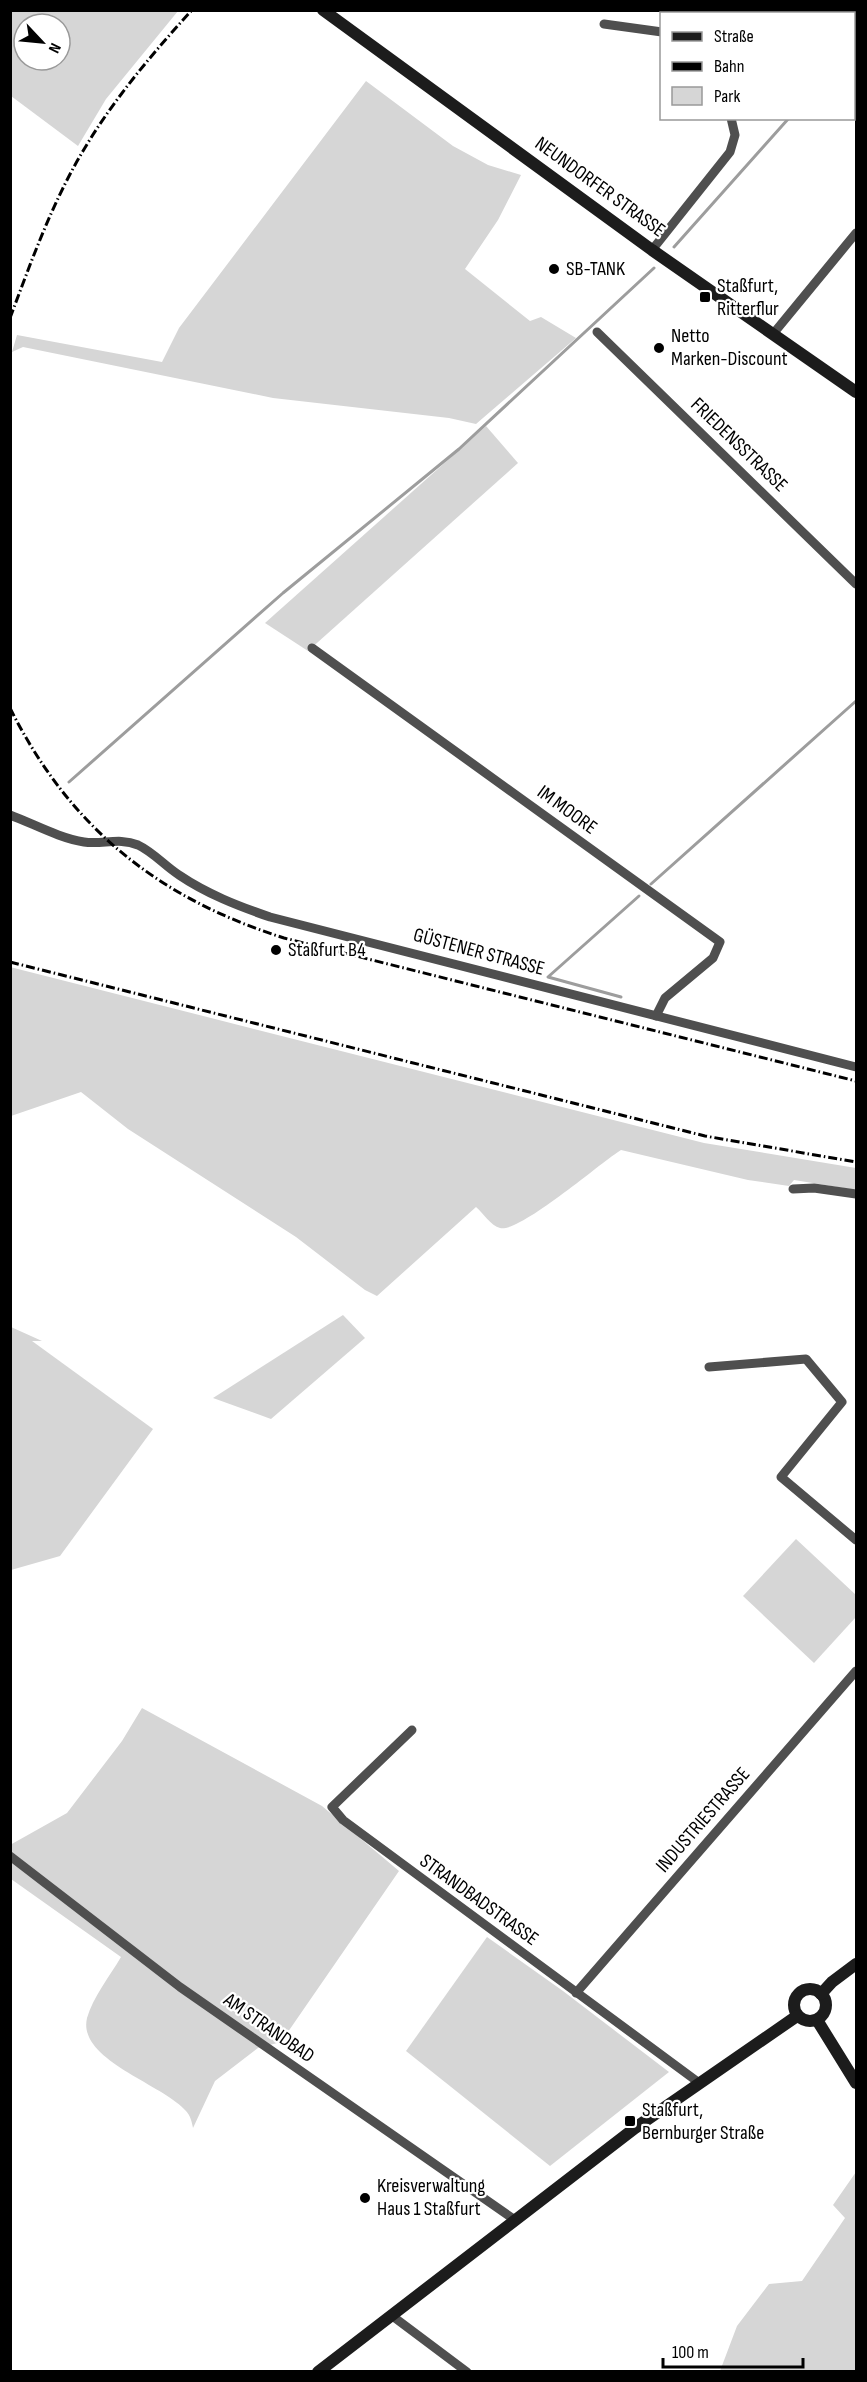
<svg xmlns="http://www.w3.org/2000/svg" width="867" height="2382" viewBox="0 0 867 2382" font-family="'Sofia Sans Condensed',sans-serif">
<style>
.green{fill:#d6d6d6;fill-rule:evenodd}
.lines{fill:none;stroke-linecap:round;stroke-linejoin:round}
.stream{stroke:#9d9d9d;stroke-width:3}
.minor{stroke:#4f4f4f;stroke-width:9}
.secondary{stroke:#1c1c1c;stroke-width:12}
.rail{stroke:#000;stroke-width:3;stroke-dasharray:9 3 1.5 3;stroke-linecap:butt}
.poi-dot{fill:#000;stroke:#fff;stroke-width:2}
.labels{text-anchor:middle;dominant-baseline:central;stroke-width:4.5;stroke-linejoin:round;paint-order:stroke}
.street-label{font-size:20px;fill:#000;stroke:#fff}
.poi-label{font-size:20px;fill:#000;stroke:#fff;text-anchor:start}
</style>
<rect width="100%" height="100%" fill="#fff"/>
<g class="green">
<path d="M11,10H178V11L106,99L78,146L11,96ZM24,24H60V60H24Z"/>
<polygon points="366,81 453,146 488,165 521,175 498,220 465,269 530,321 541,317 576,338 476,424 449,418 273,398 23,347 12,352 17,335 162,362 179,328"/>
<polygon points="486,426 518,463 308,651 265,623"/>
<path d="M10,967L704,1143L856,1168V1190L794,1180L789,1186L748,1180L621,1150C600,1163 520,1233 500,1228C491,1226 483,1213 476,1207L377,1296L365,1290L296,1237L128,1129L81,1092L11,1116Z"/>
<polygon points="343,1315 365,1338 271,1419 213,1398"/>
<polygon points="11,1327 42,1341 32,1341 153,1429 60,1556 11,1570"/>
<polygon points="796,1539 856,1595 856,1617 814,1663 743,1596"/>
<path d="M142,1708L322,1806L399,1871L281,2042L258,2048L215,2081L193,2128C192,2122 190,2115 186,2111C163,2084 77,2060 87,2018C93,1997 110,1976 121,1957L11,1879L10,1845L67,1813L122,1741Z"/>
<polygon points="487,1937 563,1991 669,2072 550,2166 406,2051"/>
<polygon points="856,2172 856,2371 720,2371 737,2326 769,2284 802,2281 845,2218 833,2205"/>
</g>
<g class="lines">
<g class="stream">
<polyline points="854,47 856,44"/>
<polyline points="674,247 789,118"/>
<polyline points="69,782 283,593 459,449 654,268"/>
<polyline points="651,884 856,701"/>
<polyline points="621,997 548,977 639,896"/>
</g>
<g class="minor">
<polyline points="831,10 837,14"/>
<polyline points="769,14 772,10"/>
<polyline points="604,24 662,32"/>
<polyline points="652,250 730,152 735,135 731,118"/>
<polyline points="597,332 856,584"/>
<polyline points="773,334 856,233"/>
<polyline points="312,648 720,942 713,958 665,998 656,1016"/>
<path d="M10,815C34,824 59,838 84,842C102,845 119,837 138,845C153,852 165,866 179,875C207,894 238,906 270,917L856,1067"/>
<polyline points="793,1189 814,1188 856,1194"/>
<polyline points="709,1367 806,1359 842,1402 781,1477 856,1540"/>
<polyline points="412,1730 332,1807 343,1820 698,2082"/>
<polyline points="10,1856 180,1987 515,2220"/>
<polyline points="576,1993 856,1671"/>
<polyline points="391,2315 467,2372"/>
</g>
<g class="secondary">
<polyline points="323,10 652,250 856,392"/>
<circle cx="810" cy="2005" r="16"/>
<polyline points="821,1994 832,1982 856,1964"/>
<polyline points="817,2020 856,2083"/>
<polyline points="318,2372 635,2128 797,2016"/>
</g>
<g class="rail">
<path d="M10,318C31,262 52,203 83,151C113,100 152,54 192,10"/>
<path d="M10,708C70,828 158,898 284,938L856,1081"/>
<polyline points="10,962 705,1136 856,1162"/>
</g>
</g>
<g class="poi-dot">
<circle cx="554" cy="269" r="6"/>
<rect x="699" y="291" width="12" height="12" rx="3"/>
<circle cx="659" cy="348" r="6"/>
<circle cx="276" cy="950" r="6"/>
<rect x="624" y="2115" width="12" height="12" rx="3"/>
<circle cx="365" cy="2198" r="6"/>
</g>
<g class="labels">
<g class="street-label">
<text transform="translate(600 187) rotate(36)">NEUNDORFER STRASSE</text>
<text transform="translate(739 445) rotate(44)">FRIEDENSSTRASSE</text>
<text transform="translate(567 810) rotate(36)">IM MOORE</text>
<text transform="translate(479 952) rotate(15)">GÜSTENER STRASSE</text>
<text transform="translate(703 1820) rotate(-49)">INDUSTRIESTRASSE</text>
<text transform="translate(479 1900) rotate(36)">STRANDBADSTRASSE</text>
<text transform="translate(269 2028) rotate(35)">AM STRANDBAD</text>
</g>
<g class="poi-label">
<text x="566" y="269">SB-TANK</text>
<text x="717" y="286">Staßfurt,<tspan x="717" dy="23">Ritterflur</tspan></text>
<text x="671" y="336">Netto<tspan x="671" dy="23">Marken-Discount</tspan></text>
<text x="288" y="950">Staßfurt B4</text>
<text x="642" y="2110">Staßfurt,<tspan x="642" dy="23">Bernburger Straße</tspan></text>
<text x="377" y="2186">Kreisverwaltung<tspan x="377" dy="23">Haus 1 Staßfurt</tspan></text>
</g>
</g>
<rect width="867" height="2382" fill="none" stroke="#000000" stroke-width="24"/>
<rect x="660" y="12" width="195" height="108" fill="#ffffff" stroke="#999999" stroke-width="1.5"/>
<rect x="672" y="32" width="30" height="9" fill="#1c1c1c" stroke="#999999" stroke-width="1.5"/>
<text x="714" y="42" font-size="18" fill="#000000">Straße</text>
<rect x="672" y="62" width="30" height="9" fill="#000000" stroke="#999999" stroke-width="1.5"/>
<text x="714" y="72" font-size="18" fill="#000000">Bahn</text>
<rect x="672" y="87" width="30" height="18" fill="#d6d6d6" stroke="#999999" stroke-width="1.5"/>
<text x="714" y="102" font-size="18" fill="#000000">Park</text>
<g transform="translate(42 42) rotate(116)"><circle r="28" fill="#ffffff" stroke="#999999" stroke-width="1.5"/>
<path d="M0-4.5L10 22L0 15L-10 22Z" fill="#000000"/>
<text y="-9" font-size="16" font-weight="bold" text-anchor="middle" fill="#000000">N</text>
</g>
<path d="M663 2358v9h140v-9" fill="none" stroke="#000000" stroke-width="3"/>
<text x="672" y="2358" font-size="18" fill="#000000" stroke="#ffffff" stroke-width="4.5" paint-order="stroke">100 m</text>
</svg>
